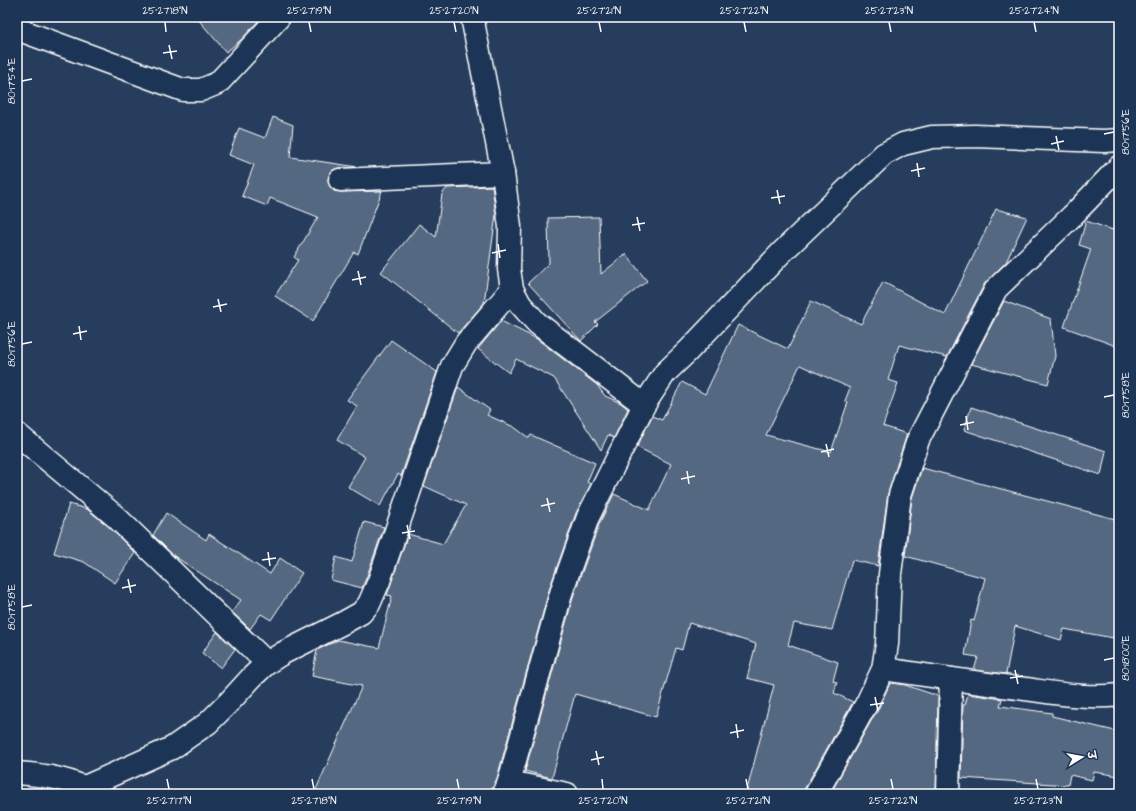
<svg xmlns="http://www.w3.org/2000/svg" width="1136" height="811" viewBox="0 0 1136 811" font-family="'Architects Daughter','Playpen Sans Deva',sans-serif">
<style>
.building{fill:#556781;stroke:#fff;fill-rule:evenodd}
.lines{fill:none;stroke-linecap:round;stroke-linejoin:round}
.minor-casing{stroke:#fff;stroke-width:25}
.minor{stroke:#1d3557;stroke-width:22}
.ticks{fill:none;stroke:#fff;stroke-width:1.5}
.neatline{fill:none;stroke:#fff;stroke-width:1.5}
.ticks-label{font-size:10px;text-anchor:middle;fill:#fff}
</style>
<rect width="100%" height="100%" fill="#263d5e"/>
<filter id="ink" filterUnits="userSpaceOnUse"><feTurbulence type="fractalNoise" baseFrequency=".025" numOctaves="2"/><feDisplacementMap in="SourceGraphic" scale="8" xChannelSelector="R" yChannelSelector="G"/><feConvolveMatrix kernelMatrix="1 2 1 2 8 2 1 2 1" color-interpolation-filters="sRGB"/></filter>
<g filter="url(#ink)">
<g class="building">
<polygon points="196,17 262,17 242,39 226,52"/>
<polygon points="273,117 293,125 290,157 358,167 339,168 333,170 329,175 328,181 330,187 334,191 341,192 382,191 358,254 354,252 313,321 275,296 298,260 294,257 318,217 270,198 267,206 242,196 254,165 229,155 239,128 265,138"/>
<polygon points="492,186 496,215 484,303 458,333 381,272 419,224 436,237 442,194 447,188"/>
<path d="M996,209L1027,217L1006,262L985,283L947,357L899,345L888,380L898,383L883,426L907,434L888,493L878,566L852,560L832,630L794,623L788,645L838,662L833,681L837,682L834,693L853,702L805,788L804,794H746L774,685L747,678L756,644L689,623L682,650L676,648L656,717L575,694L552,778L525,771L574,594L600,522L614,494L649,510L671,464L637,447L652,416L662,420L682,382L705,394L738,325L788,349L811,301L861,324L883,282L945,315ZM800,365L850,388L845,401L848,402L831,452L766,435Z"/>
<polygon points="599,217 601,274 626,254 647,281 595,322 598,324 581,341 528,283 549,263 548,218"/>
<polygon points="1086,221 1119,232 1119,347 1064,327 1091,249 1079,245"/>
<polygon points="1004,301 1051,319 1055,356 1048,384 971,364"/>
<polygon points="501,321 537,339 597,385 605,396 621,403 628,409 614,438 608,435 601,450 554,378 516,359 509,373 478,349"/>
<polygon points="391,340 437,372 401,476 398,474 380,506 348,487 365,457 337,440 357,406 347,400"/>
<polygon points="458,387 490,410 487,415 514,427 529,438 531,435 595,463 587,482 591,484 576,513 550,587 497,778 492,789 492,794 314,794 362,686 312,676 317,650 338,640 379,648 392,596 387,595 408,534 443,544 466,505 424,486"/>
<polygon points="971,407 1106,451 1101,475 964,430"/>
<polygon points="922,468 1119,520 1119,639 1064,629 1061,640 1015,626 1006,674 974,670 978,657 965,655 971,620 974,621 985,578 905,556 912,498"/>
<polygon points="69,504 87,509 108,526 135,553 115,583 84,562 54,553"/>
<polygon points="166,513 206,540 209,534 270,574 280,558 302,573 271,620 261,614 250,629 232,612 241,600 174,556 153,535"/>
<polygon points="364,522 384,527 367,576 362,588 331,580 336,557 352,562"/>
<polygon points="217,632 235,649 221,668 202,653"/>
<polygon points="890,683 905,685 938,696 936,794 830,794 875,714 876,714"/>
<polygon points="968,694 1002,699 1000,706 1052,713 1052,716 1119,732 1119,776 1094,772 1092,780 1070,775 1068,785 961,778 963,705 965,705"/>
</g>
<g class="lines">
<defs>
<g id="minor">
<polyline points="472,17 503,173 510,227 509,269 512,289 520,304 537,323 644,405"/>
<polyline points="17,29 183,90 201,90 218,83 279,17"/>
<polyline points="340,180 503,173"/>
<polyline points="17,434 116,517 267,663"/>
<path d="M883,669C931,676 978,683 1025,689C1056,693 1088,699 1119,695"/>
<path d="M17,773C46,775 72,779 97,794"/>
<polyline points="509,782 567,794"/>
<polyline points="85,787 172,748 208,723 231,700 252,677 267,663 283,653 343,623 361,613 369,604 379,581 452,366 466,343 512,289"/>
<polyline points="504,794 509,782 562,590 588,517 644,405 665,373 688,351 781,253 884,154 903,144 932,137 975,136 1104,141 1119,140"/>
<polyline points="816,794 868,701 883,669 887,644 890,574 900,495 918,440 996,289 1072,216 1119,167"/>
<polyline points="948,794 951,679"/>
</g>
</defs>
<use href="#minor" class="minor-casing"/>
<use href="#minor" class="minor"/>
</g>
</g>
<path class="ticks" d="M165,22L166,32M309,22L311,32M454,22L456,32M599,22L601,32M744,22L746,32M889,22L891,32M1034,22L1036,32M169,45L172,59M163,53L177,51M22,81L32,79M1104,134L1114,132M1056,136L1059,150M1051,144L1064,141M917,163L919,177M911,171L925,168M777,190L780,204M771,198L785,196M637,217L640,231M632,225L645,223M498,244L500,258M492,253L506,250M358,271L361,285M352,280L366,277M218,299L221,312M213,307L227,304M79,326L81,340M73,334L87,331M22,344L32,342M1104,397L1114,395M966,416L968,430M960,425L974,422M826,444L829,457M821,452L834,449M687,471L689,484M681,479L695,476M547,498L550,512M541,506L555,503M407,525L410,539M402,533L415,531M268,552L270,566M262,560L276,558M128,579L131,593M122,588L136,585M22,607L32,605M1104,660L1114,658M1015,670L1018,684M1010,678L1023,676M875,697L878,711M870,705L884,703M736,724L738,738M730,733L744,730M596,751L599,765M591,760L604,757M167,779L169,789M312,779L314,789M457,779L459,789M602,779L603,789M746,779L748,789M891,779L893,789M1036,779L1038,789"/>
<rect width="1136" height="811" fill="none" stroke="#1d3557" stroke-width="44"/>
<g transform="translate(1082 757) rotate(79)" stroke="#1d3557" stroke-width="3" paint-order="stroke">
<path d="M0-3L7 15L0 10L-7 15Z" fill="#ffffff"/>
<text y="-6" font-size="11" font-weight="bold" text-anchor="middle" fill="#ffffff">उ</text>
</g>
<rect x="22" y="22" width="1092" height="767" class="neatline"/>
<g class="ticks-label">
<text x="165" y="14">25°27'18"N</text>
<text x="309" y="14">25°27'19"N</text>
<text x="454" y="14">25°27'20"N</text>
<text x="599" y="14">25°27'21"N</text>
<text x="744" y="14">25°27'22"N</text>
<text x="889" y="14">25°27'23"N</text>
<text x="1034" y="14">25°27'24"N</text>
<text transform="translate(11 81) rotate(-90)" y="4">80°17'54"E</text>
<text transform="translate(1125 132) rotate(-90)" y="4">80°17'56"E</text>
<text transform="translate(11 344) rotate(-90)" y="4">80°17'56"E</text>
<text transform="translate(1125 395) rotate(-90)" y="4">80°17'58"E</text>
<text transform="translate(11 607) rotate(-90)" y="4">80°17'58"E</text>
<text transform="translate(1125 658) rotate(-90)" y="4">80°18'00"E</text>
<text x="169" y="804">25°27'17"N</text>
<text x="314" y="804">25°27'18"N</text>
<text x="459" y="804">25°27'19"N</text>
<text x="603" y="804">25°27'20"N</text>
<text x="748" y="804">25°27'21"N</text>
<text x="893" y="804">25°27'22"N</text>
<text x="1038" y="804">25°27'23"N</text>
</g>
</svg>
